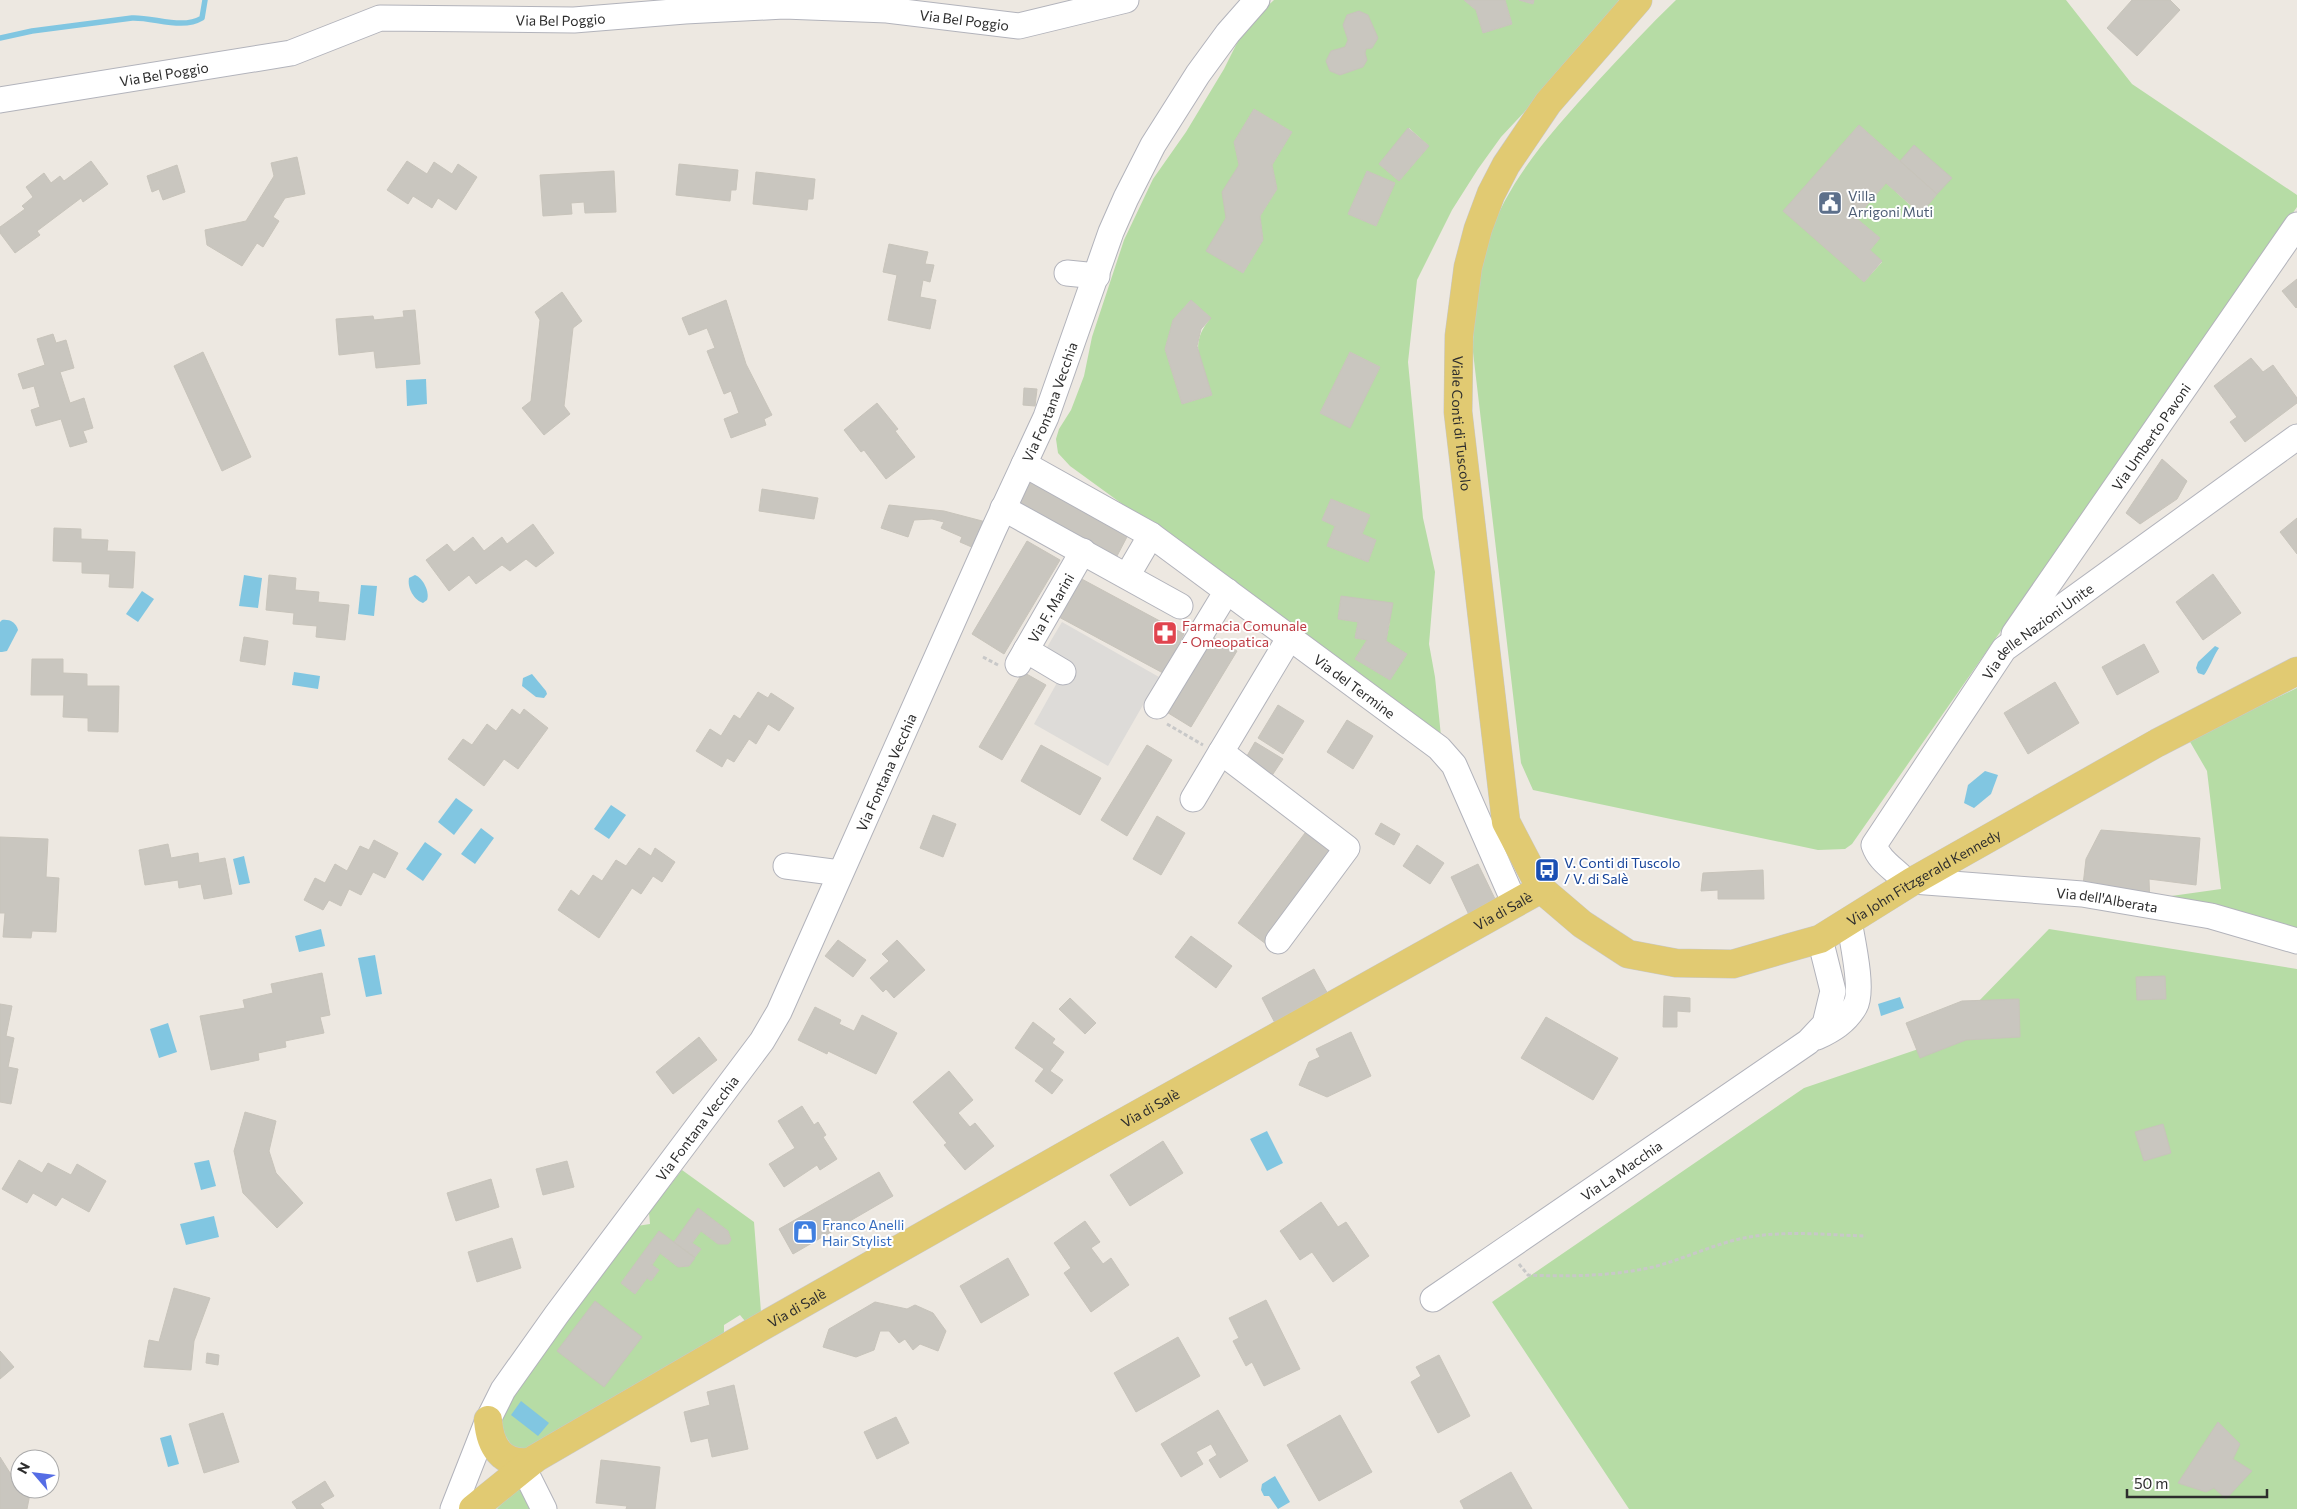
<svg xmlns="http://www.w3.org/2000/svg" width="2297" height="1509" viewBox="0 0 2297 1509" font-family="Commissioner,sans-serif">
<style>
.green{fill:#b6dca5;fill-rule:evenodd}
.plaza{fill:#dddbd8}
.water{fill:#81c6e1}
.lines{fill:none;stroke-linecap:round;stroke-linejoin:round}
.stream{stroke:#81c6e1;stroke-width:5.5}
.building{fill:#c9c6bf;stroke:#c8c4bb}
.minor-casing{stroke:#b2b3bb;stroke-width:27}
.major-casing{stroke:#c8c8c8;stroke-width:29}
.path{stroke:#c8c8c8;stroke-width:3;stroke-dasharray:4 2.5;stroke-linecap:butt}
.minor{stroke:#fff;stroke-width:25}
.major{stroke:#e1ca72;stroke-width:28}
.labels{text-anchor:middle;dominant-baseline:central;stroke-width:4;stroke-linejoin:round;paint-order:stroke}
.street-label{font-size:14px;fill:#2d2d2d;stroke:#fff}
.service-label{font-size:14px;fill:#4e5e75;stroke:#fff;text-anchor:start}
.health-label{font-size:14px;fill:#be3a42;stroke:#fff;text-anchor:start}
.transit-label{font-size:14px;fill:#164399;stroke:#fff;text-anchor:start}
.shop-label{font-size:14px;fill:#366cbe;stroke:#fff;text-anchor:start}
</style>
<rect width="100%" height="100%" fill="#ede8e1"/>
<g class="green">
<path d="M1274,0H1464L1476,10L1483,33L1512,24L1505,0H1519L1533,4L1534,0H1619L1584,48L1501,137L1478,169L1452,210L1417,280L1408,362L1423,518L1435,572L1429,644L1435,677L1441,736L1070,466L1058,453L1056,439L1059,429L1071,410L1084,376L1092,337L1124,240L1153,179L1186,132L1224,69L1245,27ZM1254,109L1292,132L1272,165L1277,189L1260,216L1263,240L1243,273L1207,251L1226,218L1239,165L1234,142ZM1409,128L1429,146L1399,181L1379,164ZM1367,171L1395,183L1376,226L1348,214ZM1191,300L1211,318C1187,345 1202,364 1212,395L1182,404L1165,349L1173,320ZM1350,352L1380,367L1350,427L1320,413ZM1331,499L1370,515L1362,534L1376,540L1368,562L1327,546L1335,526L1322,520ZM1341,596L1390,621L1386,641L1407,654L1390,680L1355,659L1367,640L1355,638L1358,622L1338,619Z"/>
<path d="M1676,0H2066L2132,84L2297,195V207L1852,844L1845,849L1818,850L1533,790L1521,763L1473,352C1473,317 1476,272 1488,239C1509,178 1554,129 1597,82C1623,54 1649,26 1676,0ZM1859,125L1937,194L1920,214L1886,183L1856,218L1880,238L1870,250L1882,262L1864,282L1784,211Z"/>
<polygon points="2297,688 2297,936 2150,899 2221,889 2207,771 2189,740"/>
<polygon points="2049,929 2297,969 2297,1509 1629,1509 1492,1302 1804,1088 1939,1042"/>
<path d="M682,1170L754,1222L761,1312L745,1321L740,1315L724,1325V1334L534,1447L517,1450C498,1432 500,1421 509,1398L637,1226L650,1224L649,1212ZM699,1209L728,1231L731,1240L728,1244H718L701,1231L692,1243L701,1249L695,1257L674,1242ZM659,1232L694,1258L689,1266L678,1267L660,1253L652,1265L659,1270L651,1281L647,1278L635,1294L621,1283Z"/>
<polygon points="519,1483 533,1509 497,1509"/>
</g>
<polygon class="plaza" points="1062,622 1159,677 1108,766 1034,724 1063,672 1040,659"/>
<g class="water">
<polygon points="426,379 427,404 407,406 406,380"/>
<polygon points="244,575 262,578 258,608 239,606"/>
<path d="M415,575C423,578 430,592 427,600L423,603C414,600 407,588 409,578Z"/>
<polygon points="361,585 377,586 374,616 358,614"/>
<polygon points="142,591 154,599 138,622 126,614"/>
<path d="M2,620C9,619 16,622 18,630L7,651L2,652H0V622Z"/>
<path d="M2215,646L2219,648C2214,655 2208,671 2204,675L2198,673L2196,668L2198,662Z"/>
<polygon points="294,672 320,676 318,689 292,685"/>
<polygon points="532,674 546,691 547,694 544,698 536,697 522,686 523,678"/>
<polygon points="1985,771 1998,775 1991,794 1974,808 1964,803 1968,785"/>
<polygon points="456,798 473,810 454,835 438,822"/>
<polygon points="611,805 626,815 609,839 594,829"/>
<polygon points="481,828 494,838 475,864 461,854"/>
<polygon points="425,842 442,854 423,881 406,869"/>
<polygon points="244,856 250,883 239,885 233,859"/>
<polygon points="321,929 325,946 299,952 295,936"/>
<polygon points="375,955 382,994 366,997 358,958"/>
<polygon points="1900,997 1904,1008 1881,1016 1878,1004"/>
<polygon points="168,1023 177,1052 159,1058 150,1029"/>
<polygon points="1267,1131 1283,1163 1267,1171 1250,1139"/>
<polygon points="209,1160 216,1186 201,1190 194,1163"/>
<polygon points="214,1216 219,1237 186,1245 180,1224"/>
<polygon points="521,1401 549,1423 538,1436 511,1415"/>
<polygon points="171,1435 179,1464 168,1467 160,1438"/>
<polygon points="1275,1476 1290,1502 1278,1509 1269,1496 1264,1496 1261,1490 1262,1484"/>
</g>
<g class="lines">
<path class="stream" d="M0,38L32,31L132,18C154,17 182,30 202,18L205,0"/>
</g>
<g class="building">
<polygon points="1464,0 1505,0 1512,24 1483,33 1476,10"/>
<polygon points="1519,0 1534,0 1533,4"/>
<polygon points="2132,0 2170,0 2180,10 2137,56 2107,28"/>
<polygon points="1359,11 1368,15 1378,38 1372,48 1366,49 1365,53 1367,60 1363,67 1340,75 1330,71 1326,61 1331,51 1345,47 1348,40 1343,25 1347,15"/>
<polygon points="1254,109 1292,132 1272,165 1277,189 1260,216 1263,240 1243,273 1206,251 1226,218 1222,192 1239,165 1234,142"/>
<polygon points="1859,125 1937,194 1921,214 1886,183 1856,218 1880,238 1870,250 1882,261 1864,282 1783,211"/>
<polygon points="1408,128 1429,146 1399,181 1379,164"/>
<polygon points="1914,145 1952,178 1937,194 1900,161"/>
<polygon points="297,157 305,194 285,198 273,217 279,221 263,247 257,243 242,266 207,245 205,230 246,221 274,176 271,163"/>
<polygon points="91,161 108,184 83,202 81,198 37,231 40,235 15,253 0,233 0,227 25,209 22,206 33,197 26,187 44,173 51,183 60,176 64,181"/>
<polygon points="407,161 427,174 434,162 452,174 458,164 477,177 456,210 438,198 432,208 413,196 408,204 387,190"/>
<polygon points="679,164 738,170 736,190 731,190 730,201 676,195"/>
<polygon points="177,165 185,192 163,200 159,189 152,192 147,176"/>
<polygon points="614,171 616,212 585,213 584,202 571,203 572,214 543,216 540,175"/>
<polygon points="1367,171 1395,183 1376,226 1348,214"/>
<polygon points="756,172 815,179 813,199 808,199 807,210 753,204"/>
<polygon points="889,244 928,252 925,264 934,265 930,282 923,280 920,297 936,300 930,329 888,320 897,275 883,272"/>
<polygon points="2297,279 2297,307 2296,308 2282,291"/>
<polygon points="562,292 582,321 573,328 564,406 570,414 544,435 522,408 531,401 540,320 535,312"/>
<polygon points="726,300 746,364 772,415 764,419 766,425 731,438 724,419 739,413 731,391 724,394 707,351 715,348 707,328 689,335 682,318"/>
<polygon points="1191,300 1211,318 1201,329 1197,346 1212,395 1182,404 1165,349 1173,320"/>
<polygon points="415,310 420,364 376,368 374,351 339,355 336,319 373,316 374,320 404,317 403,311"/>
<polygon points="53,334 56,343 66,340 74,368 60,372 70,403 84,398 93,428 83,431 87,442 70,447 61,419 36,426 31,410 40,407 34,386 23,389 18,374 45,365 37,339"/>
<polygon points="203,352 251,457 222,471 174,366"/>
<polygon points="1350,352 1380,367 1350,428 1320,413"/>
<polygon points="2251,358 2263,372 2273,365 2297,398 2297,403 2245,442 2230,422 2237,417 2214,386"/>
<polygon points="1024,388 1037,389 1035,406 1023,405"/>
<polygon points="877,403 898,429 895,431 915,457 886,479 864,450 861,452 844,430"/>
<polygon points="2162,459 2187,481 2177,499 2140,524 2126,513"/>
<polygon points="1031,481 1129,533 1117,556 1019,503"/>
<polygon points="762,489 818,498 814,519 759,511"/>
<polygon points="1331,499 1370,515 1362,534 1376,540 1368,562 1327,546 1335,526 1322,520"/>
<polygon points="889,505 944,511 986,522 974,548 960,542 962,537 941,528 944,522 932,519 914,520 908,537 881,528"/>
<polygon points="2297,518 2297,554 2280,532"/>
<polygon points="533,524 554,553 536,567 526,559 510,571 502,565 476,584 469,575 449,591 426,560 447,544 454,552 473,537 484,551 502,537 507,544"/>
<polygon points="54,528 81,529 81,539 108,540 107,551 135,552 133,588 109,587 110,574 82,573 82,562 53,561"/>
<polygon points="1027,541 1060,560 1004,654 972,634"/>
<polygon points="2213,574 2241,613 2203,640 2176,602"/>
<polygon points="269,575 296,578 295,590 319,592 318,602 349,605 345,640 316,637 317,626 293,624 294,613 266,610"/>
<polygon points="1078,577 1184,634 1163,673 1057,616"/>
<polygon points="1341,596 1393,603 1386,641 1407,654 1390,680 1355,659 1367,640 1355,638 1358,622 1338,619"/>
<polygon points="1211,636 1237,651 1191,727 1165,711"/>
<polygon points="244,637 268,641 265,665 240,661"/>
<polygon points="2144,644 2159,672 2117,695 2102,667"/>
<polygon points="32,659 63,659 63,673 87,674 87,686 119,686 118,732 88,731 88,718 63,717 64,695 31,695"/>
<polygon points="1023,672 1046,685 1002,760 979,747"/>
<polygon points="2055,682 2079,723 2028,754 2004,713"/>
<polygon points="758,692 768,698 771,693 794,708 779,731 768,724 756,744 749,739 734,762 727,758 722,767 696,751 710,729 721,736 734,715 740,719"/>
<polygon points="1278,705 1304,721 1283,754 1258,738"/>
<polygon points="512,709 520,715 524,709 548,728 518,769 504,759 484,786 448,759 463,739 472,745 487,724 496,731"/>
<polygon points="1347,720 1373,736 1353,769 1327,752"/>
<polygon points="1255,742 1283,759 1271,777 1244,761"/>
<polygon points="1041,745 1101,778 1080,815 1021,781"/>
<polygon points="1147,745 1172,760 1127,836 1101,820"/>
<polygon points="933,815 956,824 943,857 920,848"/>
<polygon points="1157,816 1185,833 1161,875 1133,859"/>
<polygon points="1381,823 1400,834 1394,845 1375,834"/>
<polygon points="2101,830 2200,838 2196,885 2149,879 2150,906 2082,894 2086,859"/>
<polygon points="1305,833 1337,857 1270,947 1238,923"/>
<polygon points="0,837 48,839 46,877 59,878 56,932 32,931 31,938 3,937 5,913 0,913"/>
<polygon points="374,840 398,853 385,878 373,872 361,895 349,889 341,906 329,900 323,910 304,900 315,878 325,883 335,864 347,871 360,846 369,850"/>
<polygon points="168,844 171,858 198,853 199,863 225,858 232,894 204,899 201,884 179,888 178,880 145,885 139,850"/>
<polygon points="1417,845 1444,863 1430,884 1403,866"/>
<polygon points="639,848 651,856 655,848 675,862 662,882 653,876 641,894 632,888 599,938 558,910 571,890 579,896 593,875 602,881 616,860 626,866"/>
<polygon points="1478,864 1497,903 1470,917 1451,877"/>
<polygon points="1763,870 1764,899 1718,899 1718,890 1701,891 1703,873"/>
<polygon points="1191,936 1232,966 1216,988 1175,957"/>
<polygon points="838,940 866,960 853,977 825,956"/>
<polygon points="897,940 925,970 894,998 886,989 883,992 870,978 889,961 882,954"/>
<polygon points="1314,969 1329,996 1276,1025 1262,998"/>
<polygon points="322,973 330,1015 320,1017 324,1033 285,1041 286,1047 258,1053 259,1060 211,1070 200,1016 245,1008 243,1000 273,993 271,984"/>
<polygon points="2165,976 2166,999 2137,1000 2136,977"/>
<polygon points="1664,996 1690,998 1690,1012 1677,1011 1677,1027 1663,1027"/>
<polygon points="1070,998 1096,1023 1085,1034 1059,1009"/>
<polygon points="2019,999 2020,1037 1966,1040 1920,1058 1906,1023 1962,1001"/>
<polygon points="0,1004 12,1006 6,1036 14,1038 8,1067 18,1069 11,1104 0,1102"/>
<polygon points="815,1007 841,1020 839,1024 854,1031 862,1015 897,1033 876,1074 828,1051 827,1054 798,1040"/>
<polygon points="1546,1017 1618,1058 1593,1100 1521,1058"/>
<polygon points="1033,1022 1055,1039 1052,1043 1064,1052 1050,1071 1063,1080 1052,1094 1035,1081 1044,1069 1015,1048"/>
<polygon points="1351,1032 1371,1076 1327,1097 1299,1085 1309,1062 1320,1057 1316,1049"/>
<polygon points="699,1037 717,1060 673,1094 656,1072"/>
<polygon points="949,1071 973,1100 958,1113 970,1127 975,1123 994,1146 965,1170 944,1145 947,1143 913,1102"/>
<polygon points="802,1106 814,1125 818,1122 826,1135 823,1137 837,1159 820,1170 817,1165 784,1187 769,1164 795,1148 778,1121"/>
<polygon points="245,1112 276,1121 269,1151 276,1173 303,1203 277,1228 243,1193 234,1151"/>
<polygon points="2163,1124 2171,1153 2144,1161 2135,1132"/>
<polygon points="1163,1141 1183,1173 1130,1206 1110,1175"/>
<polygon points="19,1160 42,1173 48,1163 71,1175 77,1164 106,1181 89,1212 62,1197 56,1206 33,1193 27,1203 2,1189"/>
<polygon points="567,1161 574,1187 543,1195 536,1169"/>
<polygon points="879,1172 893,1196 793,1254 779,1229"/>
<polygon points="491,1179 499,1207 456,1221 447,1193"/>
<polygon points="1321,1202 1338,1227 1346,1222 1369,1256 1333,1282 1312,1252 1300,1260 1280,1231"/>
<polygon points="698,1208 728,1231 731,1240 728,1244 718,1244 701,1231 692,1243 701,1249 695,1257 674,1242"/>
<polygon points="1085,1221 1100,1242 1091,1248 1103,1264 1111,1258 1129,1285 1091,1312 1064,1273 1071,1268 1054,1243"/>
<polygon points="659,1231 695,1258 689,1266 678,1267 660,1253 652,1265 659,1270 651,1281 647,1278 635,1294 621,1283"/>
<polygon points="512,1238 521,1268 477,1282 468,1252"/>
<polygon points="1008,1258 1029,1295 981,1323 960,1286"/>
<polygon points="174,1288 210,1298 194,1341 191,1370 144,1367 149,1340 159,1342"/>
<polygon points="1266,1300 1300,1369 1264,1386 1252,1362 1246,1366 1233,1341 1239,1338 1229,1318"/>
<polygon points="595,1301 642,1337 604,1387 557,1351"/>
<polygon points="875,1302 907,1309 915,1305 933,1313 946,1331 938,1351 920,1344 913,1350 905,1339 899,1343 889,1331 880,1331 874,1350 856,1357 823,1347 829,1329"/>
<polygon points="1178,1337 1200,1376 1136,1412 1114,1373"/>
<polygon points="0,1351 14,1367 0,1379"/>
<polygon points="207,1353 219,1355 218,1365 206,1363"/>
<polygon points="1439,1355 1470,1416 1438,1433 1411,1382 1421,1376 1416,1367"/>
<polygon points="734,1385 748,1449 712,1457 708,1438 691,1442 684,1412 710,1405 707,1392"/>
<polygon points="1218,1410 1248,1461 1220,1478 1209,1460 1217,1455 1211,1444 1196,1452 1203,1464 1181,1477 1161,1444"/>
<polygon points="223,1413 239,1462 204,1473 189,1424"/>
<polygon points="1340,1415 1372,1472 1319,1501 1287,1445"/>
<polygon points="896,1417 909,1443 877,1459 864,1432"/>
<polygon points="2218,1422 2240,1444 2233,1459 2252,1471 2226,1499 2214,1488 2206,1492 2178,1483"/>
<polygon points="0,1457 12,1476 20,1477 20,1489 31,1489 27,1509 0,1509"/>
<polygon points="601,1460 660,1467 655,1509 626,1509 627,1506 596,1503"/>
<polygon points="1511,1472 1532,1509 1464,1509 1460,1501"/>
<polygon points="325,1481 334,1496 320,1504 324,1509 297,1509 292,1502"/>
</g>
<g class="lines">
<defs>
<g id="minor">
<path id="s1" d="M0,100L291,53L380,18L574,20L685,11L784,6L887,10L1019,26L1126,0"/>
<polyline points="1067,273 1097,276"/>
<path id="s2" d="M1024,464L1151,535L1439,748L1454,765L1515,904"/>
<polyline points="1003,508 1180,606"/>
<polyline points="1127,576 1151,535"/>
<path id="s3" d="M2014,634L2297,225"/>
<polyline points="1026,650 1063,672"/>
<path id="s4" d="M1018,664L1083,551"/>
<polyline points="1157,706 1227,591"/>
<polyline points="1193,799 1221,752"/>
<polyline points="786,866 840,873"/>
<path id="s5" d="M1913,881L2082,894L2211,916L2297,941"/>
<path id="s6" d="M1908,884C1897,870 1880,863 1874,845L2004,649L2297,437"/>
<polyline points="1278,941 1347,848 1221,752 1290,637"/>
<path d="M1817,1037C1832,1030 1846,1022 1855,1006C1864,991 1852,939 1849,921"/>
<path id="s7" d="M1433,1299L1808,1042L1825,1024L1833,991L1820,939"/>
<polyline points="523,1467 544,1509"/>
<path id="s8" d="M453,1509L488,1420L503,1390L557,1314L762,1041L779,1012L993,531L1046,417L1111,232L1126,198L1153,145L1198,74L1228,33L1257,0"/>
</g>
<g id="major">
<path id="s9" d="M1638,0L1548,103L1506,165L1491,194L1478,229L1468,267L1459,336L1458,412L1506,822L1541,889L1582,924L1628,954L1676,963L1733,964L1788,948L1820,939L1913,881L2157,743L2297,671"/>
<path d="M488,1420C490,1446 501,1465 530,1462"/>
<path id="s10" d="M473,1509L536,1458L758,1329L1088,1142L1541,889"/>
</g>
</defs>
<use href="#minor" class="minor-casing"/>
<use href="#major" class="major-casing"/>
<g class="path">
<polyline points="983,657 998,665"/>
<polyline points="1167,724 1203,745"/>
<path d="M1519,1264L1528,1275C1569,1277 1613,1276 1653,1267C1684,1259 1714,1244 1744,1238C1784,1230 1826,1235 1866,1236"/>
</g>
<use href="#minor" class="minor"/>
<use href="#major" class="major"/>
</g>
<defs>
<symbol id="civic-square" viewBox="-11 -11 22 22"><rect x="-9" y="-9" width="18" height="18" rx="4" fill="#5c6f8a" stroke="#fff"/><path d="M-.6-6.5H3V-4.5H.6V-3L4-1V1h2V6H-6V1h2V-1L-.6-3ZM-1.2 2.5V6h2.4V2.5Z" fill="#fff"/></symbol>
<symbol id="pharmacy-square" viewBox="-11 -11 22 22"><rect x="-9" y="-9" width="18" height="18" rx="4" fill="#e0444e" stroke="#fff"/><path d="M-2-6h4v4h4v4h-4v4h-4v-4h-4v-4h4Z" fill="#fff"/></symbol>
<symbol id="bus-square" viewBox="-11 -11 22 22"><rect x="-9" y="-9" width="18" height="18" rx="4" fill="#1a4fb4" stroke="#fff"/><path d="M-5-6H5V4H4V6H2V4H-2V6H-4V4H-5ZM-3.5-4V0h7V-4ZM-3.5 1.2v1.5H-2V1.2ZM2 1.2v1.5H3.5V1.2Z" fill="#fff"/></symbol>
<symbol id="shop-square" viewBox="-11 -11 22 22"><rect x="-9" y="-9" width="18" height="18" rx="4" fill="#3f7fe0" stroke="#fff"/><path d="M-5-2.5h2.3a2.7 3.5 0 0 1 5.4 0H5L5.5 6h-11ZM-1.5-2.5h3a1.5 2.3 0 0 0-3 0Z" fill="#fff"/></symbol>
</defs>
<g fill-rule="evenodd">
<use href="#civic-square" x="1816" y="189" width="28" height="28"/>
<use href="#pharmacy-square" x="1151" y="619" width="28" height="28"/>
<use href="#bus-square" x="1533" y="856" width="28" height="28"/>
<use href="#shop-square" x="791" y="1218" width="28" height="28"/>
</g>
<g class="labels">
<g class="street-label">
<text stroke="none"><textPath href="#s1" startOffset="571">Via Bel Poggio</textPath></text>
<text stroke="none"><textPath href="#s1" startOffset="976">Via Bel Poggio</textPath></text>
<text stroke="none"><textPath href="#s1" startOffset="166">Via Bel Poggio</textPath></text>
<text stroke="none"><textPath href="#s8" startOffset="1265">Via Fontana Vecchia</textPath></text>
<text stroke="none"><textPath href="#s9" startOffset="478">Viale Conti di Tuscolo</textPath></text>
<text stroke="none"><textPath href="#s3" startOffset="240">Via Umberto Pavoni</textPath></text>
<text stroke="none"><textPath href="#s4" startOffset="65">Via F. Marini</textPath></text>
<text stroke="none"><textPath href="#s6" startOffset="324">Via delle Nazioni Unite</textPath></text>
<text stroke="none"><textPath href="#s2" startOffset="399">Via del Termine</textPath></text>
<text stroke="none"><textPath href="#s8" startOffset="860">Via Fontana Vecchia</textPath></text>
<text stroke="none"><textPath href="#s9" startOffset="1381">Via John Fitzgerald Kennedy</textPath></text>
<text stroke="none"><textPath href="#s5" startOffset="195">Via dell'Alberata</textPath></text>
<text stroke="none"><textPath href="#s10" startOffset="1192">Via di Salè</textPath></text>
<text stroke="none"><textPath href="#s10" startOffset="788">Via di Salè</textPath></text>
<text stroke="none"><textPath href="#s8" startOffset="455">Via Fontana Vecchia</textPath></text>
<text stroke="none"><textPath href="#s7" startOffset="228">Via La Macchia</textPath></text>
<text stroke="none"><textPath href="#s10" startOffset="382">Via di Salè</textPath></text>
</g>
<g class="service-label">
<text x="1848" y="195">Villa<tspan x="1848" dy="16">Arrigoni Muti</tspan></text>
</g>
<g class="health-label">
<text x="1182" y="625">Farmacia Comunale<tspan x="1182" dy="16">- Omeopatica</tspan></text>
</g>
<g class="transit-label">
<text x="1564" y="862">V. Conti di Tuscolo<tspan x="1564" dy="16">/ V. di Salè</tspan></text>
</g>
<g class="shop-label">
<text x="822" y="1224">Franco Anelli<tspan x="822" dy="16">Hair Stylist</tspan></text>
</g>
</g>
<g transform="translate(35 1474) rotate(298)"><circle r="24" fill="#ffffff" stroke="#ababab"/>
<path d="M0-4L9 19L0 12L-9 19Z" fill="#556de5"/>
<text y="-8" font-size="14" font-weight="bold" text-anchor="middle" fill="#2d2d2d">N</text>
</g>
<path d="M2127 1489v8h140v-8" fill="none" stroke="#2d2d2d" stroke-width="2.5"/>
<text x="2134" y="1489" font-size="15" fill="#2d2d2d" stroke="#ffffff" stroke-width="4" paint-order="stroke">50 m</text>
</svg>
